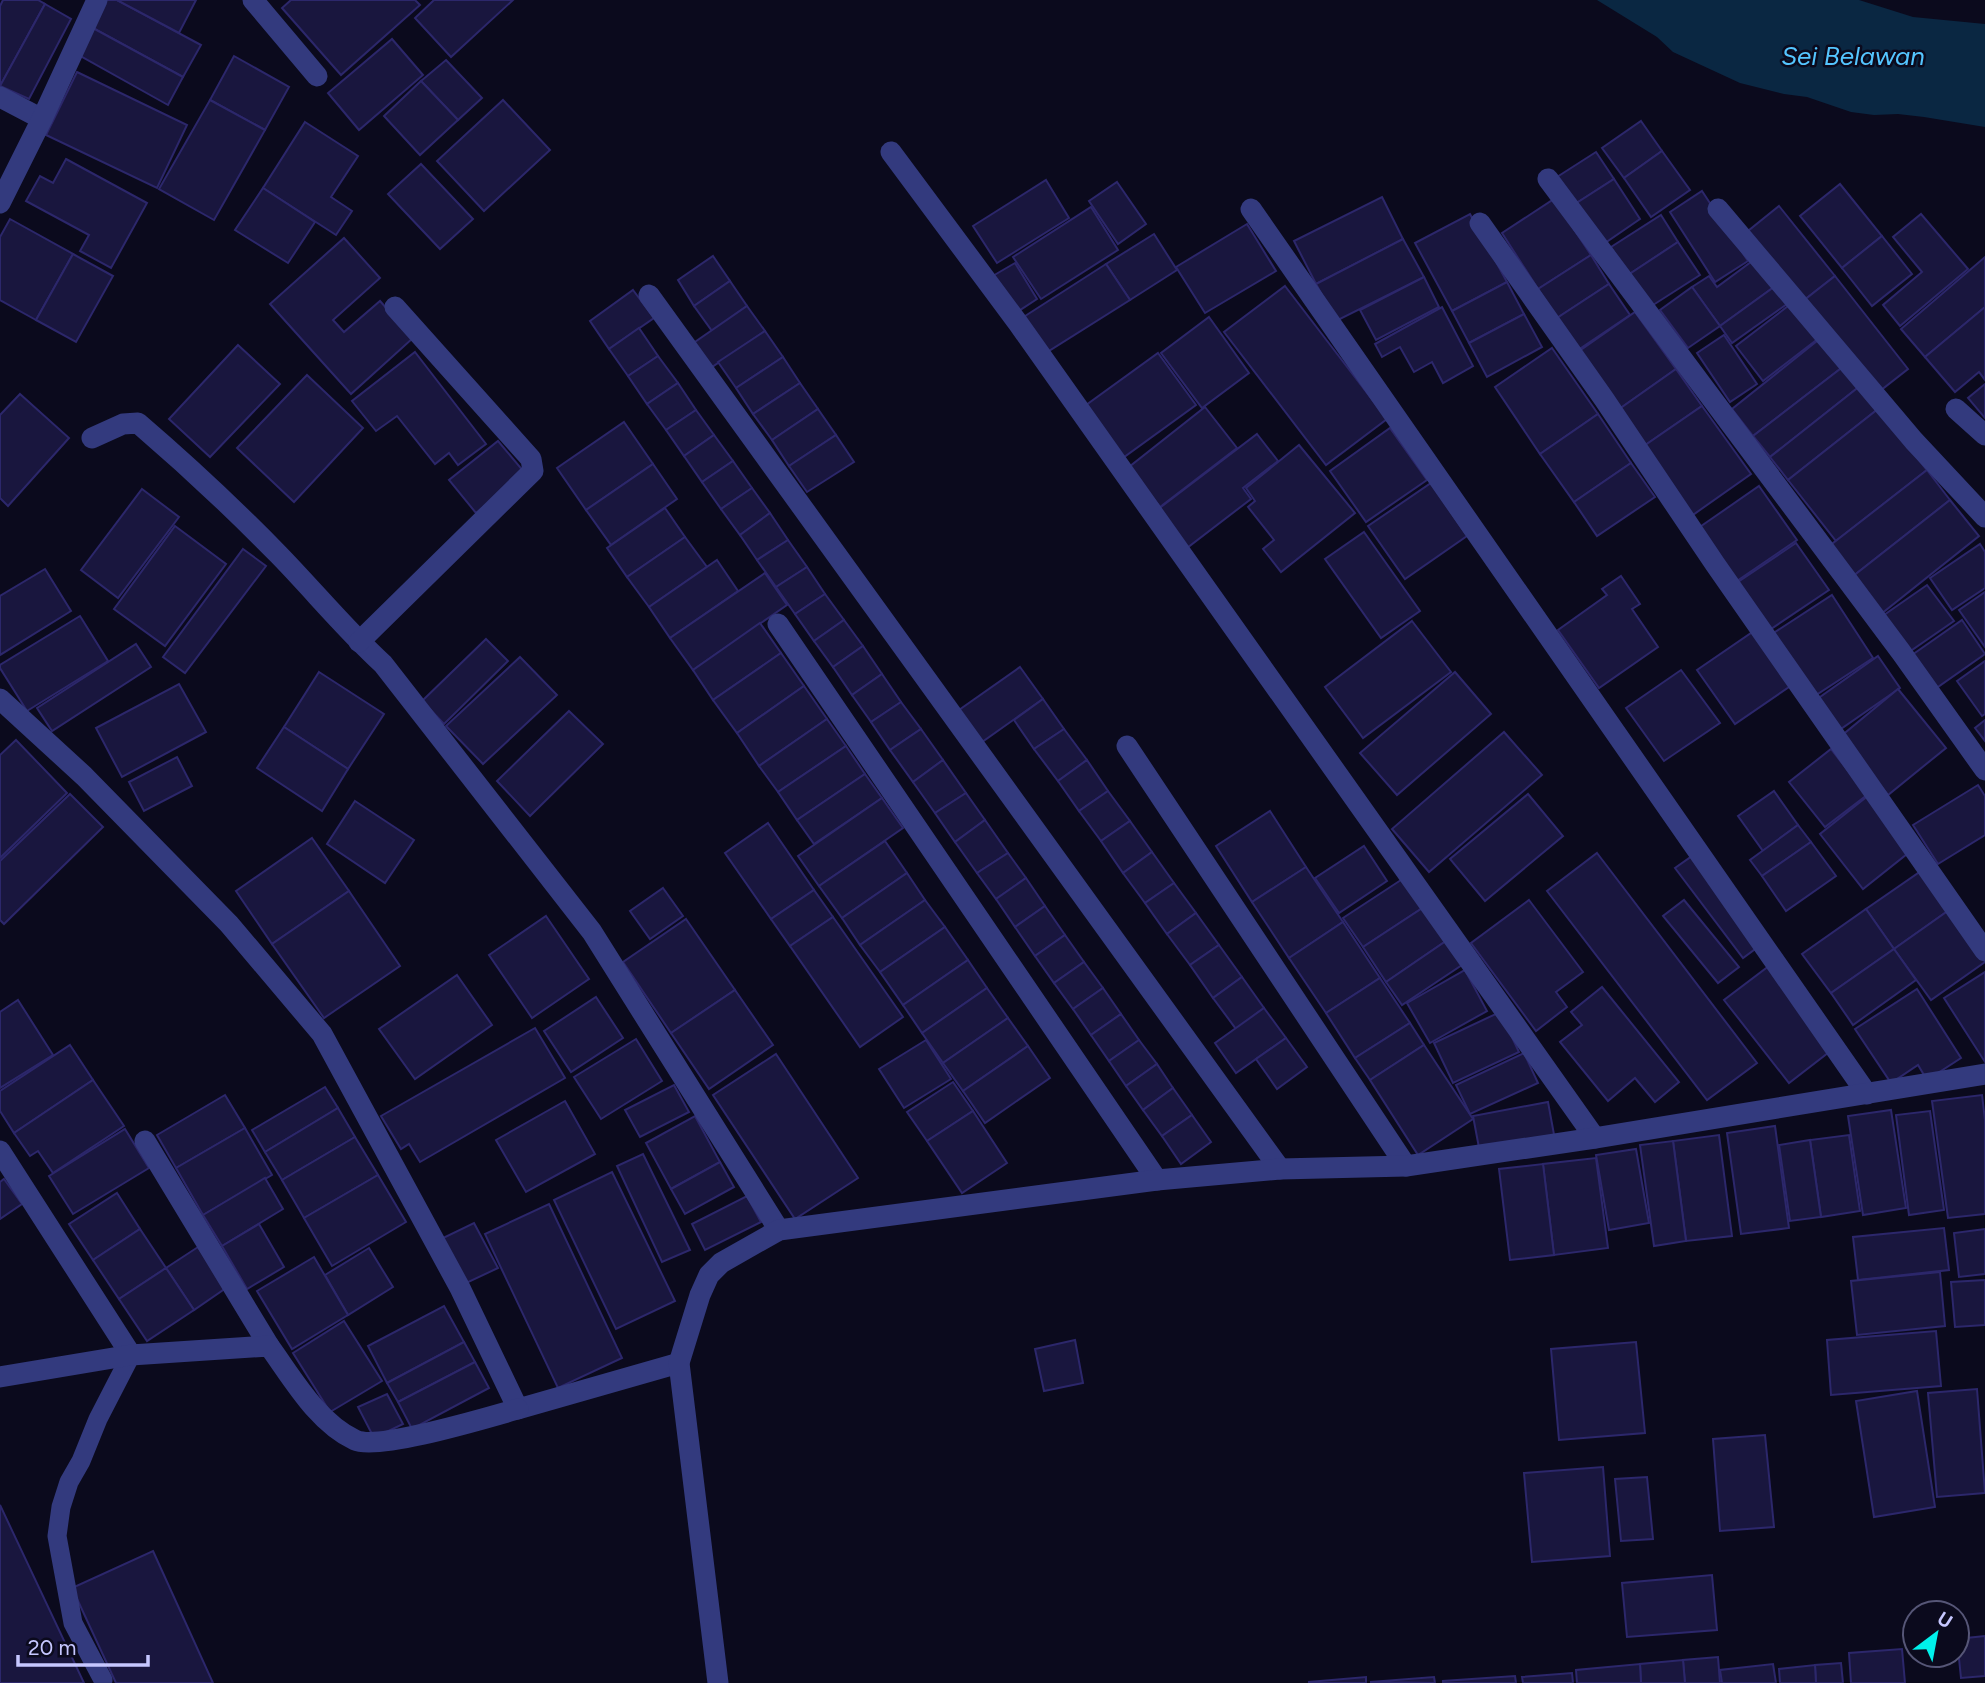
<svg xmlns="http://www.w3.org/2000/svg" width="1985" height="1683" viewBox="0 0 1985 1683" font-family="Figtree,sans-serif">
<style>
.water{fill:#0a2742}
.building{fill:#19163e;stroke:#2c276b;stroke-width:2}
.lines{fill:none;stroke-linecap:round;stroke-linejoin:round}
.lane{stroke:#333a7e;stroke-width:19}
.street{stroke:#333a7e;stroke-width:21}
.labels{text-anchor:middle;dominant-baseline:central;stroke-width:5;stroke-linejoin:round;paint-order:stroke}
.water-label{font-size:26px;font-style:italic;fill:#54c5ff;stroke:#0b0a1d}
</style>
<rect width="100%" height="100%" fill="#0b0a1d"/>
<polygon class="water" points="1597,0 1859,0 1913,17 1985,24 1985,127 1924,117 1898,114 1874,115 1851,112 1807,97 1784,94 1740,83 1673,52 1657,37"/>
<g class="building">
<polygon points="3,0 38,0 45,4 0,86 0,6"/>
<polygon points="106,0 117,0 201,45 183,77 91,27"/>
<polygon points="117,0 196,0 179,33"/>
<polygon points="291,0 415,0 420,5 341,75 282,8"/>
<polygon points="434,0 513,0 451,57 415,18"/>
<polygon points="45,4 71,19 29,99 0,86"/>
<polygon points="91,27 183,77 168,105 77,54"/>
<polygon points="392,39 423,75 359,130 328,93"/>
<polygon points="234,56 289,87 265,130 210,100"/>
<polygon points="446,60 482,98 458,120 421,81"/>
<polygon points="77,72 187,125 157,188 46,135"/>
<polygon points="421,81 458,120 420,155 384,116"/>
<polygon points="210,100 265,130 214,220 159,189"/>
<polygon points="503,100 550,150 484,211 437,161"/>
<polygon points="1641,121 1662,151 1624,178 1602,148"/>
<polygon points="305,122 358,156 331,197 352,211 336,235 263,188"/>
<polygon points="1662,151 1690,190 1651,217 1624,178"/>
<polygon points="1596,152 1614,179 1575,204 1557,177"/>
<polygon points="66,159 147,203 111,268 80,251 89,235 26,201 40,176 53,183"/>
<polygon points="421,164 473,219 440,249 388,194"/>
<polygon points="1614,179 1640,219 1602,245 1575,204"/>
<polygon points="1046,180 1069,218 997,263 973,226"/>
<polygon points="1117,182 1146,224 1118,244 1089,201"/>
<polygon points="1840,184 1882,236 1842,268 1800,216"/>
<polygon points="263,188 315,222 288,263 235,230"/>
<polygon points="1702,191 1748,261 1715,282 1670,212"/>
<polygon points="1382,197 1403,239 1316,284 1294,241"/>
<polygon points="1554,199 1591,255 1538,289 1502,233"/>
<polygon points="1779,206 1835,276 1803,301 1748,231"/>
<polygon points="1091,207 1118,250 1041,299 1013,257"/>
<polygon points="1470,214 1507,282 1452,311 1415,243"/>
<polygon points="1921,214 1968,269 1900,326 1883,305 1922,272 1893,237"/>
<polygon points="1661,215 1678,242 1628,275 1611,247"/>
<polygon points="10,219 73,254 36,320 0,300 0,237"/>
<polygon points="1247,224 1276,271 1205,313 1176,267"/>
<polygon points="1154,234 1177,270 1130,300 1106,264"/>
<polygon points="1882,236 1912,274 1872,306 1842,268"/>
<polygon points="344,238 380,278 333,320 344,332 380,301 413,338 351,394 270,304"/>
<polygon points="1403,239 1424,277 1336,321 1316,284"/>
<polygon points="1678,242 1700,275 1650,307 1628,275"/>
<polygon points="73,254 113,276 76,342 36,320"/>
<polygon points="1591,255 1609,284 1557,318 1538,289"/>
<polygon points="713,256 730,281 694,306 678,280"/>
<polygon points="1985,257 1985,307 1925,357 1901,329"/>
<polygon points="1755,259 1774,287 1720,326 1692,287 1709,276 1717,287"/>
<polygon points="1015,263 1037,299 1014,314 991,277"/>
<polygon points="1106,264 1130,300 1044,354 1022,318"/>
<polygon points="1835,276 1908,369 1876,394 1803,301"/>
<polygon points="1424,277 1439,307 1376,340 1360,310"/>
<polygon points="730,281 747,306 712,331 694,306"/>
<polygon points="1507,282 1524,314 1469,343 1452,311"/>
<polygon points="1609,284 1630,315 1578,350 1557,318"/>
<polygon points="1285,286 1387,419 1326,465 1224,332"/>
<polygon points="1692,287 1720,326 1688,348 1660,310"/>
<polygon points="1774,287 1787,304 1732,343 1720,326"/>
<polygon points="633,290 654,318 609,349 590,321"/>
<polygon points="1792,303 1819,338 1763,381 1736,346"/>
<polygon points="747,306 765,331 709,369 692,344"/>
<polygon points="1442,307 1473,366 1443,383 1432,362 1414,372 1400,347 1382,357 1375,344"/>
<polygon points="1985,307 1985,380 1979,372 1955,392 1925,357"/>
<polygon points="1635,312 1676,369 1615,412 1575,354"/>
<polygon points="1524,314 1542,347 1487,377 1469,343"/>
<polygon points="1209,317 1249,373 1202,408 1161,353"/>
<polygon points="639,328 658,356 628,376 609,349"/>
<polygon points="765,331 783,357 736,388 718,362"/>
<polygon points="1724,335 1757,384 1730,402 1697,353"/>
<polygon points="1822,337 1844,366 1753,436 1732,409"/>
<polygon points="238,345 280,384 210,457 169,419"/>
<polygon points="1552,348 1598,414 1540,454 1495,387"/>
<polygon points="415,352 486,444 458,465 449,453 435,464 397,416 376,431 352,401"/>
<polygon points="1158,353 1196,405 1120,460 1082,408"/>
<polygon points="658,356 678,383 647,404 628,376"/>
<polygon points="783,357 800,383 753,414 736,388"/>
<polygon points="1844,366 1860,386 1770,457 1753,436"/>
<polygon points="1676,369 1702,406 1641,448 1615,412"/>
<polygon points="307,375 363,428 294,502 237,448"/>
<polygon points="678,383 696,410 666,430 647,404"/>
<polygon points="800,383 818,409 772,440 753,414"/>
<polygon points="1985,384 1985,418 1968,398"/>
<polygon points="1860,386 1878,409 1788,480 1770,457"/>
<polygon points="20,394 69,438 8,506 0,498 0,415"/>
<polygon points="1702,406 1751,474 1690,517 1641,448"/>
<polygon points="1205,407 1237,448 1160,507 1129,467"/>
<polygon points="818,409 836,435 789,466 772,440"/>
<polygon points="1878,409 1927,470 1836,541 1788,480"/>
<polygon points="696,410 714,435 684,456 666,430"/>
<polygon points="1598,414 1631,463 1574,502 1540,454"/>
<polygon points="624,422 653,464 586,510 557,468"/>
<polygon points="1390,428 1427,480 1366,522 1330,471"/>
<polygon points="1257,434 1278,461 1243,488 1251,499 1183,551 1153,513"/>
<polygon points="714,435 733,461 702,482 684,456"/>
<polygon points="836,435 854,462 807,492 789,466"/>
<polygon points="498,441 525,473 476,513 449,480"/>
<polygon points="1299,445 1355,513 1281,572 1263,549 1274,540 1248,507 1255,501 1246,488"/>
<polygon points="733,461 752,488 721,509 702,482"/>
<polygon points="1631,463 1655,497 1597,536 1574,502"/>
<polygon points="653,464 677,499 611,545 586,510"/>
<polygon points="1927,470 1950,500 1852,577 1828,547"/>
<polygon points="1431,483 1467,536 1405,579 1368,526"/>
<polygon points="1759,486 1797,540 1731,585 1694,531"/>
<polygon points="752,488 770,513 740,535 721,509"/>
<polygon points="142,489 179,517 118,598 81,570"/>
<polygon points="1950,500 1979,536 1881,614 1852,577"/>
<polygon points="665,508 685,537 627,577 607,548"/>
<polygon points="770,513 788,540 757,560 740,535"/>
<polygon points="175,526 226,564 165,646 114,609"/>
<polygon points="1364,532 1420,611 1381,638 1325,559"/>
<polygon points="685,537 707,567 649,607 627,577"/>
<polygon points="788,540 807,567 776,587 757,560"/>
<polygon points="1796,543 1829,590 1768,631 1735,584"/>
<polygon points="1980,544 1985,552 1985,588 1952,610 1930,578"/>
<polygon points="243,549 266,566 185,673 163,657"/>
<polygon points="717,560 738,591 670,638 649,607"/>
<polygon points="807,567 825,594 795,614 776,587"/>
<polygon points="45,569 71,611 0,655 0,596"/>
<polygon points="765,573 787,605 693,670 670,638"/>
<polygon points="1621,576 1640,604 1632,609 1658,647 1599,688 1558,630 1607,595 1602,589"/>
<polygon points="1927,585 1954,621 1909,652 1884,615"/>
<polygon points="1985,592 1985,647 1959,610"/>
<polygon points="825,594 844,620 814,641 795,614"/>
<polygon points="1832,595 1873,658 1813,697 1772,634"/>
<polygon points="80,616 108,661 27,711 0,668 0,665"/>
<polygon points="844,620 863,646 833,667 814,641"/>
<polygon points="1962,620 1985,654 1935,689 1912,655"/>
<polygon points="1412,621 1451,672 1363,738 1325,687"/>
<polygon points="760,623 781,653 713,700 693,670"/>
<polygon points="1754,631 1792,685 1735,724 1697,670"/>
<polygon points="486,639 508,661 444,724 422,701"/>
<polygon points="136,644 151,667 52,731 37,708"/>
<polygon points="863,646 882,674 852,695 833,667"/>
<polygon points="781,653 804,686 737,733 713,700"/>
<polygon points="1878,656 1900,688 1835,733 1813,702"/>
<polygon points="520,657 557,695 483,764 446,726"/>
<polygon points="1985,661 1985,714 1982,716 1957,681"/>
<polygon points="1020,667 1043,699 982,742 959,710"/>
<polygon points="1681,670 1720,723 1664,761 1626,708"/>
<polygon points="319,672 384,714 348,769 284,727"/>
<polygon points="1455,672 1491,714 1397,795 1360,753"/>
<polygon points="882,674 901,702 871,722 852,695"/>
<polygon points="179,684 206,732 122,777 96,728"/>
<polygon points="804,686 827,719 759,766 737,733"/>
<polygon points="1898,689 1946,748 1888,795 1840,737"/>
<polygon points="1043,699 1064,729 1034,749 1014,720"/>
<polygon points="901,702 921,729 890,750 871,722"/>
<polygon points="569,711 603,744 530,816 497,781"/>
<polygon points="827,719 846,746 778,792 759,766"/>
<polygon points="1985,720 1985,741 1975,728"/>
<polygon points="284,727 348,769 322,811 257,768"/>
<polygon points="921,729 943,760 913,782 890,750"/>
<polygon points="1064,729 1087,760 1058,781 1034,749"/>
<polygon points="1504,732 1542,775 1429,872 1392,829"/>
<polygon points="16,740 67,793 0,858 0,755"/>
<polygon points="846,746 865,774 797,820 778,792"/>
<polygon points="1831,749 1867,795 1825,827 1789,782"/>
<polygon points="177,757 192,786 144,811 129,782"/>
<polygon points="943,760 966,793 935,813 913,782"/>
<polygon points="1087,760 1108,791 1079,811 1058,781"/>
<polygon points="865,774 882,798 814,844 797,820"/>
<polygon points="1978,785 1985,796 1985,835 1938,864 1913,825"/>
<polygon points="1108,791 1130,821 1101,841 1079,811"/>
<polygon points="1774,791 1798,825 1763,851 1738,816"/>
<polygon points="966,793 985,820 955,842 935,813"/>
<polygon points="70,794 103,827 4,924 0,920 0,861"/>
<polygon points="1528,794 1563,836 1485,901 1450,859"/>
<polygon points="1869,795 1912,850 1863,889 1820,834"/>
<polygon points="882,798 903,828 819,886 798,856"/>
<polygon points="355,801 414,840 385,883 327,844"/>
<polygon points="1270,811 1306,867 1252,902 1216,846"/>
<polygon points="985,820 1008,853 977,873 955,842"/>
<polygon points="1130,821 1152,852 1123,873 1101,841"/>
<polygon points="768,823 814,890 771,919 725,853"/>
<polygon points="1798,825 1811,842 1762,876 1750,860"/>
<polygon points="312,838 349,891 272,944 236,891"/>
<polygon points="885,841 907,873 842,918 819,886"/>
<polygon points="1811,842 1836,876 1786,911 1762,876"/>
<polygon points="1364,846 1387,881 1339,913 1315,878"/>
<polygon points="1152,852 1174,883 1145,903 1123,873"/>
<polygon points="1008,853 1026,878 996,899 977,873"/>
<polygon points="1597,853 1757,1063 1707,1100 1547,891"/>
<polygon points="1695,854 1762,944 1743,958 1675,868"/>
<polygon points="1306,867 1343,922 1289,958 1252,902"/>
<polygon points="1924,869 1952,908 1894,949 1866,909"/>
<polygon points="907,873 925,900 860,945 842,918"/>
<polygon points="1026,878 1045,906 1015,927 996,899"/>
<polygon points="1404,878 1424,907 1363,947 1343,918"/>
<polygon points="1174,883 1196,913 1167,934 1145,903"/>
<polygon points="663,888 683,916 650,939 630,911"/>
<polygon points="814,890 833,917 790,946 771,919"/>
<polygon points="349,891 400,966 324,1018 272,944"/>
<polygon points="925,900 945,927 880,972 860,945"/>
<polygon points="1529,900 1583,972 1556,992 1567,1007 1536,1031 1471,943"/>
<polygon points="1684,900 1739,967 1718,983 1663,916"/>
<polygon points="1045,906 1065,935 1035,956 1015,927"/>
<polygon points="1424,907 1446,941 1386,982 1363,947"/>
<polygon points="1952,908 1985,955 1985,962 1931,1000 1894,949"/>
<polygon points="1866,909 1894,949 1831,993 1802,954"/>
<polygon points="1196,913 1219,945 1190,965 1167,934"/>
<polygon points="546,916 589,979 532,1018 489,955"/>
<polygon points="833,917 903,1017 860,1047 790,946"/>
<polygon points="686,919 735,990 671,1033 623,962"/>
<polygon points="1343,922 1380,978 1326,1013 1289,958"/>
<polygon points="945,927 968,960 903,1005 880,972"/>
<polygon points="1065,935 1084,962 1054,983 1035,956"/>
<polygon points="1446,941 1462,965 1402,1005 1386,982"/>
<polygon points="1219,945 1242,977 1213,998 1190,965"/>
<polygon points="1894,949 1916,980 1853,1025 1831,993"/>
<polygon points="968,960 987,988 922,1033 903,1005"/>
<polygon points="1084,962 1103,988 1073,1009 1054,983"/>
<polygon points="1769,966 1833,1049 1789,1083 1724,1000"/>
<polygon points="1465,970 1487,1011 1430,1043 1407,1003"/>
<polygon points="1985,972 1985,1062 1944,998"/>
<polygon points="457,975 492,1025 415,1079 379,1029"/>
<polygon points="1242,977 1264,1008 1236,1029 1213,998"/>
<polygon points="1380,978 1410,1023 1355,1058 1326,1013"/>
<polygon points="1602,987 1679,1082 1655,1102 1635,1078 1608,1101 1560,1042 1582,1025 1571,1012"/>
<polygon points="987,988 1008,1018 943,1063 922,1033"/>
<polygon points="1103,988 1121,1014 1091,1035 1073,1009"/>
<polygon points="1917,989 1961,1058 1927,1080 1918,1065 1891,1083 1855,1029"/>
<polygon points="735,990 773,1045 709,1089 671,1033"/>
<polygon points="596,997 623,1038 571,1072 544,1031"/>
<polygon points="18,1000 53,1055 0,1088 0,1012"/>
<polygon points="1264,1008 1286,1038 1236,1073 1215,1043"/>
<polygon points="1500,1012 1519,1052 1453,1083 1434,1043"/>
<polygon points="1121,1014 1139,1040 1109,1061 1091,1035"/>
<polygon points="1008,1018 1028,1046 963,1091 943,1063"/>
<polygon points="1410,1023 1424,1045 1370,1080 1355,1058"/>
<polygon points="535,1028 565,1078 420,1162 409,1144 401,1149 381,1116"/>
<polygon points="1286,1038 1307,1067 1277,1089 1256,1059"/>
<polygon points="636,1039 662,1081 601,1119 574,1077"/>
<polygon points="926,1040 951,1079 904,1108 879,1069"/>
<polygon points="1139,1040 1157,1064 1126,1086 1109,1061"/>
<polygon points="70,1045 93,1080 14,1133 0,1111 0,1091"/>
<polygon points="1424,1045 1473,1119 1418,1155 1370,1080"/>
<polygon points="1028,1046 1050,1078 985,1123 963,1091"/>
<polygon points="1524,1053 1538,1083 1470,1114 1456,1085"/>
<polygon points="776,1054 858,1178 795,1219 713,1095"/>
<polygon points="1157,1064 1173,1088 1143,1110 1126,1086"/>
<polygon points="93,1080 124,1126 53,1173 38,1151 30,1156 14,1133"/>
<polygon points="953,1082 973,1111 927,1141 907,1112"/>
<polygon points="674,1085 689,1112 640,1137 625,1110"/>
<polygon points="325,1087 338,1108 265,1152 252,1130"/>
<polygon points="1173,1088 1192,1115 1162,1136 1143,1110"/>
<polygon points="225,1095 245,1128 176,1168 157,1135"/>
<polygon points="1982,1095 1985,1120 1985,1214 1948,1218 1932,1101"/>
<polygon points="565,1101 595,1154 526,1192 496,1140"/>
<polygon points="1548,1102 1555,1140 1480,1153 1473,1116"/>
<polygon points="338,1108 355,1137 282,1180 265,1152"/>
<polygon points="1891,1110 1906,1208 1863,1215 1848,1116"/>
<polygon points="973,1111 1007,1163 962,1193 927,1141"/>
<polygon points="1930,1111 1944,1210 1909,1215 1896,1115"/>
<polygon points="1192,1115 1211,1142 1181,1164 1162,1136"/>
<polygon points="695,1116 720,1162 671,1189 646,1143"/>
<polygon points="1775,1126 1789,1228 1741,1234 1727,1133"/>
<polygon points="245,1128 272,1175 203,1215 176,1168"/>
<polygon points="125,1129 149,1168 73,1214 49,1176"/>
<polygon points="1719,1135 1732,1236 1686,1241 1673,1141"/>
<polygon points="1849,1135 1860,1211 1821,1217 1810,1140"/>
<polygon points="355,1137 378,1175 304,1218 282,1180"/>
<polygon points="1810,1140 1821,1217 1790,1221 1779,1145"/>
<polygon points="1673,1141 1686,1241 1654,1246 1640,1145"/>
<polygon points="1636,1149 1649,1223 1609,1230 1596,1155"/>
<polygon points="643,1154 690,1250 662,1262 617,1166"/>
<polygon points="1596,1158 1608,1248 1554,1255 1543,1164"/>
<polygon points="720,1162 734,1187 685,1214 671,1189"/>
<polygon points="1543,1164 1554,1255 1510,1260 1499,1169"/>
<polygon points="612,1172 675,1301 616,1329 554,1200"/>
<polygon points="378,1175 406,1222 332,1266 304,1218"/>
<polygon points="265,1178 283,1209 222,1246 203,1215"/>
<polygon points="4,1179 22,1204 0,1219 0,1182"/>
<polygon points="117,1193 140,1229 93,1260 69,1224"/>
<polygon points="747,1196 761,1222 705,1250 692,1224"/>
<polygon points="549,1204 622,1358 558,1388 485,1234"/>
<polygon points="474,1223 498,1268 462,1285 439,1240"/>
<polygon points="259,1224 284,1267 247,1289 222,1246"/>
<polygon points="1944,1228 1949,1270 1858,1280 1853,1237"/>
<polygon points="140,1229 166,1268 119,1299 93,1260"/>
<polygon points="1985,1229 1985,1274 1959,1277 1954,1233"/>
<polygon points="198,1247 226,1288 194,1310 166,1268"/>
<polygon points="369,1248 393,1287 348,1315 325,1275"/>
<polygon points="314,1257 348,1315 292,1349 257,1291"/>
<polygon points="166,1268 194,1310 147,1341 119,1299"/>
<polygon points="1940,1272 1945,1326 1857,1335 1851,1281"/>
<polygon points="1985,1280 1985,1325 1955,1327 1951,1282"/>
<polygon points="444,1306 464,1342 387,1383 368,1346"/>
<polygon points="344,1321 382,1381 330,1412 293,1353"/>
<polygon points="1936,1331 1941,1386 1831,1395 1827,1340"/>
<polygon points="1075,1340 1083,1383 1044,1391 1035,1349"/>
<polygon points="464,1342 475,1362 398,1402 387,1383"/>
<polygon points="1636,1342 1645,1433 1559,1440 1551,1349"/>
<polygon points="475,1362 489,1388 412,1429 398,1402"/>
<polygon points="1977,1389 1985,1493 1937,1497 1928,1393"/>
<polygon points="1917,1391 1935,1507 1874,1517 1856,1401"/>
<polygon points="387,1394 403,1424 374,1438 358,1407"/>
<polygon points="1765,1435 1774,1527 1720,1531 1713,1439"/>
<polygon points="1603,1467 1610,1556 1532,1562 1524,1473"/>
<polygon points="1647,1477 1653,1539 1621,1541 1615,1479"/>
<polygon points="0,1505 84,1683 0,1683"/>
<polygon points="153,1551 213,1683 116,1683 72,1588"/>
<polygon points="1712,1575 1717,1630 1627,1637 1622,1583"/>
<polygon points="1985,1636 1985,1676 1961,1678 1957,1639"/>
<polygon points="1902,1649 1905,1683 1851,1683 1849,1653"/>
<polygon points="1718,1657 1720,1683 1685,1683 1683,1660"/>
<polygon points="1683,1660 1685,1683 1641,1683 1640,1664"/>
<polygon points="1841,1663 1843,1683 1816,1683 1815,1665"/>
<polygon points="1640,1664 1641,1683 1577,1683 1576,1670"/>
<polygon points="1773,1664 1776,1683 1722,1683 1720,1670"/>
<polygon points="1815,1665 1816,1683 1780,1683 1779,1669"/>
<polygon points="1572,1673 1573,1683 1523,1683 1522,1677"/>
<polygon points="1515,1676 1516,1683 1443,1683 1443,1681"/>
<polygon points="1366,1677 1366,1683 1309,1683 1309,1682"/>
<polygon points="1434,1677 1435,1683 1370,1682"/>
</g>
<g class="lines">
<polyline class="lane" points="103,1680 73,1623 57,1536 61,1507 69,1482 81,1461 98,1419 131,1355"/>
<g class="street">
<polyline points="253,0 317,76"/>
<polyline points="0,97 42,119"/>
<polyline points="891,152 1018,323 1595,1138"/>
<polyline points="1548,179 1901,652 1985,770"/>
<polyline points="0,203 42,119 97,0"/>
<polyline points="1251,209 1867,1094"/>
<polyline points="1718,209 1914,441 1985,517"/>
<polyline points="1480,223 1604,399 1715,564 1985,951"/>
<polyline points="649,295 1280,1169"/>
<polyline points="1956,409 1985,435"/>
<path d="M92,438L123,424L138,423C187,465 234,509 279,555C314,591 346,630 383,664L592,932L779,1230"/>
<polyline points="778,624 1157,1180"/>
<polyline points="359,642 533,471 531,459 395,307"/>
<polyline points="0,699 84,776 229,924 322,1034 460,1288 518,1409 679,1363"/>
<polyline points="1127,746 1406,1166"/>
<polyline points="145,1141 269,1346"/>
<polyline points="0,1151 131,1355"/>
<path d="M0,1377L131,1355L269,1346C293,1379 317,1422 355,1440C378,1451 489,1417 518,1409"/>
<polyline points="718,1683 679,1363 700,1295 709,1275 721,1263 779,1230 1157,1180 1280,1169 1406,1166 1595,1138 1985,1074"/>
</g>
</g>
<g class="labels">
<g class="water-label">
<text x="1853" y="56">Sei Belawan</text>
</g>
</g>
<g transform="translate(1936 1634) rotate(32)"><circle r="33" fill="#0b0a1d" stroke="#565677" stroke-width="2"/>
<path d="M0-5L12 26L0 18L-12 26Z" fill="#00f1eb"/>
<text y="-10" font-size="19" font-weight="bold" text-anchor="middle" fill="#c6c7ff">U</text>
</g>
<path d="M18 1655v10h130v-10" fill="none" stroke="#c6c7ff" stroke-width="3.5"/>
<text x="28" y="1655" font-size="21" fill="#c6c7ff" stroke="#0b0a1d" stroke-width="5" paint-order="stroke">20 m</text>
</svg>
